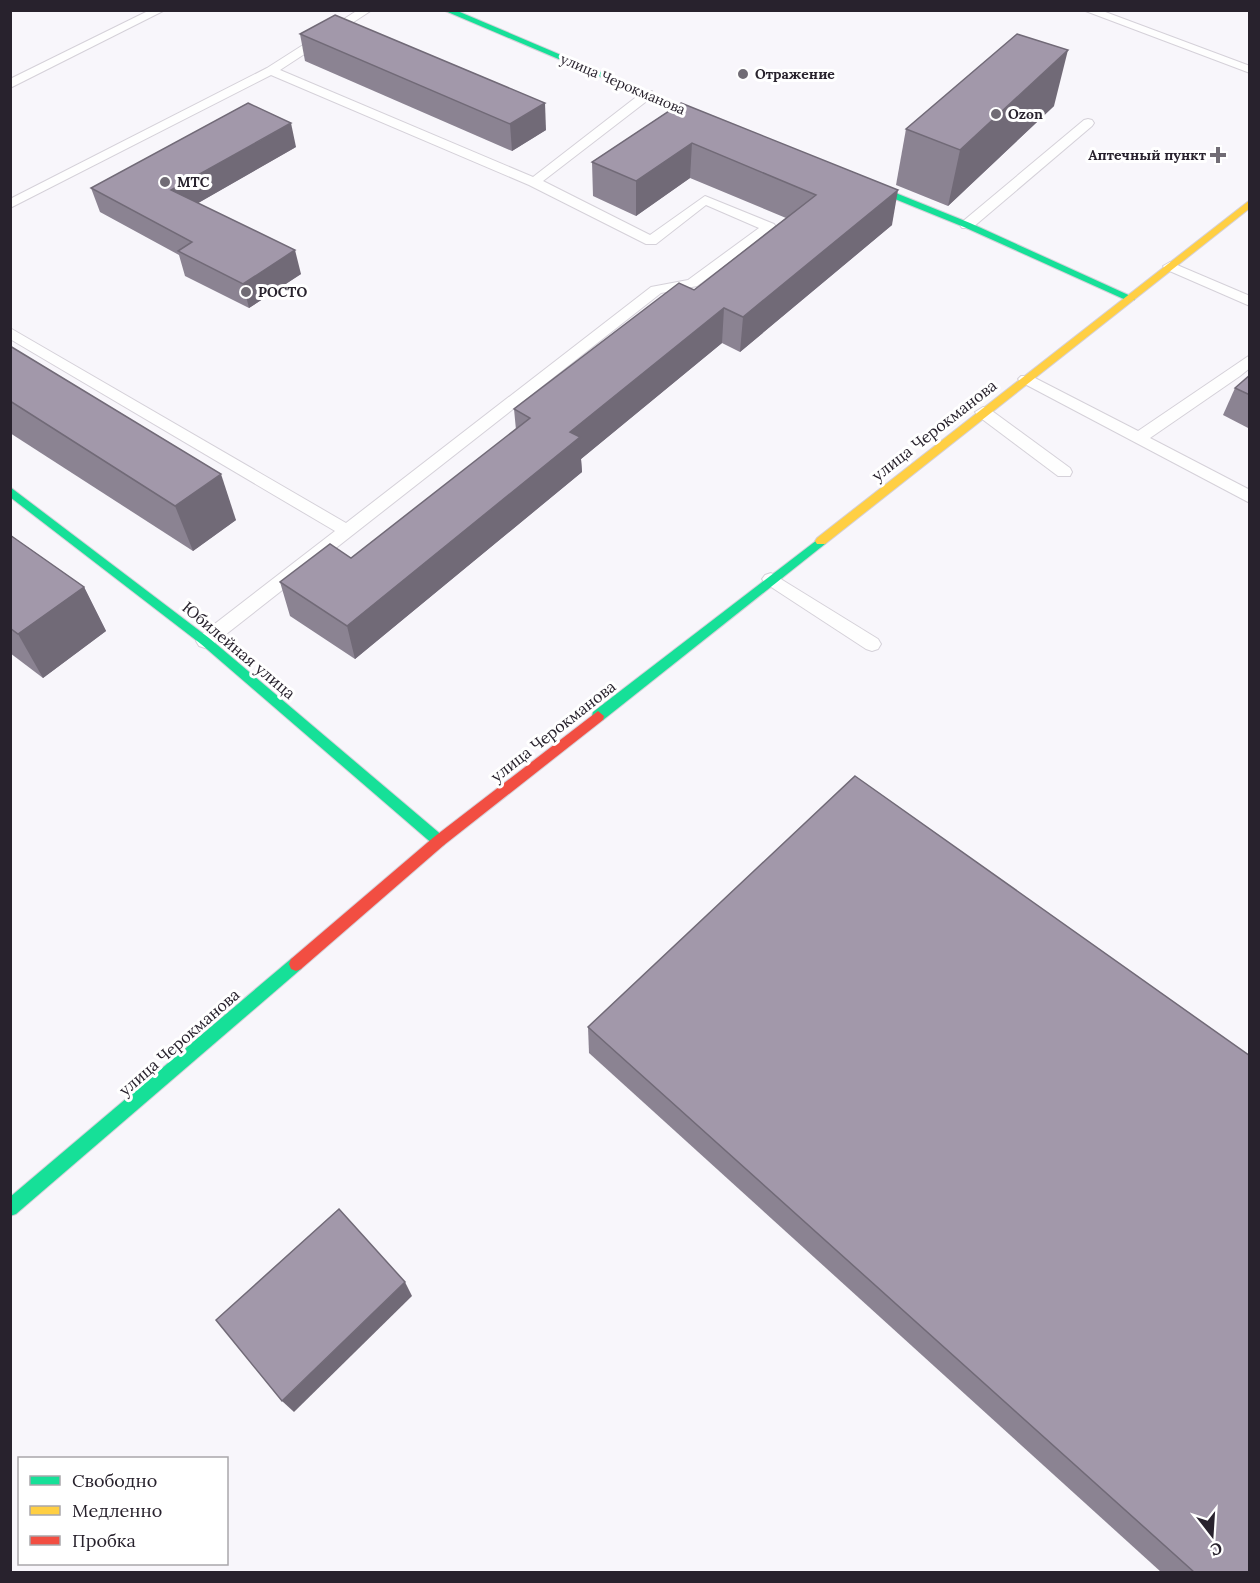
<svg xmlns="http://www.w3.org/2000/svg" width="1260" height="1583" viewBox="0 0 1260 1583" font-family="Lora,serif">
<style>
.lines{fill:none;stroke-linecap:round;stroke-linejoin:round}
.lane-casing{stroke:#d5d1d9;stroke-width:2}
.fast-casing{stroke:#d5d1d9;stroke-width:2}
.slow-casing{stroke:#d5d1d9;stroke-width:2}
.jam-casing{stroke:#d5d1d9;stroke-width:2}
.lane{fill:#fefefe;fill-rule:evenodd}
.fast{fill:#16e098;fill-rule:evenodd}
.slow{fill:#ffcf43;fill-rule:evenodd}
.jam{fill:#f24e42;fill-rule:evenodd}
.wall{fill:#8b8392}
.shaded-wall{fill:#716a77}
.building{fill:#a298aa;stroke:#716a77;stroke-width:1.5}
.poi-dot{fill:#716c75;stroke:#fff;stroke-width:2}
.labels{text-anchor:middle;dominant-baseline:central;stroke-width:6;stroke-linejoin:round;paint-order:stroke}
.far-poi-label{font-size:14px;font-weight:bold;fill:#28222d;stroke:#fff;text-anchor:start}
.far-street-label{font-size:14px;fill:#28222d;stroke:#fff}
.street-label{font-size:16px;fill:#28222d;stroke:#fff}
</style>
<rect width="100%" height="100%" fill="#f8f6fb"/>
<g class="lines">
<defs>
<g id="lane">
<polygon points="150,10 165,10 10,88 10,79"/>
<polygon points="358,10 372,10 280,70 533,177 644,91 652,91 652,97 543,181 650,235 705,196 774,224 776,227 697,286 661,293 211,646 205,648 199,646 196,641 199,636 335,531 10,339 10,328 346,523 651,287 688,280 759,228 706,205 656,244 646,244 529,185 271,75 10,208 10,199 267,68"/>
<polygon points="1083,10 1100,10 1250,66 1250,73"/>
<polygon points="1088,119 1092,120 1094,123 1092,126 972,228 962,228 960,225 962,222 1084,120"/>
<polygon points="1170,262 1250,296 1250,306 1165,269 1163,266"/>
<polygon points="1250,355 1250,368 1240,376 1150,438 1250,490 1250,503 1021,382 1018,379 1021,376 1031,376 1138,431"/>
<polygon points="983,407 988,408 1070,468 1072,472 1070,476 1058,476 978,416 975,412"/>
<polygon points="771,573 878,639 881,644 878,649 872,651 866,649 765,583 762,579 765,575"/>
</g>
<g id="fast">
<polygon points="443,10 455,10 721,123 714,125"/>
<polygon points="856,177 970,223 1135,298 1134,300 1126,300 964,227 853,182 851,180"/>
<polygon points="10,487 209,638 444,837 446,841 444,845 439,847 434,845 201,644 10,497"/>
<polygon points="821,537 825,538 827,541 825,544 603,720 593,720 592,716 593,712"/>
<polygon points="296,957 301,959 303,964 301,969 16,1214 10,1216 10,1197 291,959"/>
</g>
<polygon id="slow" points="1250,200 1250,208 825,544 817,544 815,541 817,538"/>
<polygon id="jam" points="598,711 604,716 603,720 444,845 301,969 296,971 291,969 289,964 291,959 434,837"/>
</defs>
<use href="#lane" class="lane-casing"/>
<use href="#fast" class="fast-casing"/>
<use href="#slow" class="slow-casing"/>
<use href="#jam" class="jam-casing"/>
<use href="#lane" class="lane"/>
<use href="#fast" class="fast"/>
<use href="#slow" class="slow"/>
<use href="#jam" class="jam"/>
</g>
<g class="wall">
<polygon points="300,34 546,130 512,151 305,61"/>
<polygon points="681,103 892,225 740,352 722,343 581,459 582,472 355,659 290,616 280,582 351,558 516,430 514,409 694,290 786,218 690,178 636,216 593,196 592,162"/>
<polygon points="1054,106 948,206 896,185 906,129"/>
<polygon points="296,147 198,203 301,274 249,308 185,276 179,255 100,212 91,188"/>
<polygon points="10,346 236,520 193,551 10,433"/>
<polygon points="1250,375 1250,429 1223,415 1235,388"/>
<polygon points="10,535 84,587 106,631 43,678 10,653"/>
<polygon points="588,1027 1250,1572 1161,1572 589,1053"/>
</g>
<g class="shaded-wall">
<polygon points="1068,50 1054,106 948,206 960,150"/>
<polygon points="545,103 546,130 512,151 510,124"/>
<polygon points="291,123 296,147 179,214 171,190"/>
<polygon points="692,143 690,178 636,216 636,181"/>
<polygon points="898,190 892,225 740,352 743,317"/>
<polygon points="295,250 301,274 249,308 243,284"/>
<polygon points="724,308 722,343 581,459 582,472 355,659 347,626 570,432"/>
<polygon points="221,474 236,520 193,551 175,506"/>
<polygon points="84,587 106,631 43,678 18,634"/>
<polygon points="405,1282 412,1296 294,1412 282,1401"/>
</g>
<g class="building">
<polygon points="335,15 545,103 510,124 300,34"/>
<polygon points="1017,34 1068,50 960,150 906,129"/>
<polygon points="248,103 291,123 171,190 295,250 243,284 178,251 192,242 91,188"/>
<polygon points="681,103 898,190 743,317 724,308 570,432 580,437 347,626 280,582 330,544 351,558 530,418 514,409 679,283 694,290 816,195 692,143 636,181 592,162"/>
<polygon points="10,346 221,474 175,506 10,401"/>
<polygon points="1250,375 1250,395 1235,388"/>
<polygon points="10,535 84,587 18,634 10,628"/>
<polygon points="855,776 1250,1056 1250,1572 1194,1572 588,1027"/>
<polygon points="339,1209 405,1282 282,1401 216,1320"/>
</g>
<g class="poi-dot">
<circle cx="743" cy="74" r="6"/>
<circle cx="996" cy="114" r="6"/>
<path d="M1215 146h6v6h6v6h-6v6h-6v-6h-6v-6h6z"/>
<circle cx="165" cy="182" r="6"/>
<circle cx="246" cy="292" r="6"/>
</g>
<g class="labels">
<g class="far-poi-label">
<text x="755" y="74">Отражение</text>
<text x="1008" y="114">Ozon</text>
<text x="1206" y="155" text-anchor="end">Аптечный пункт</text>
<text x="177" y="182">МТС</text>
<text x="258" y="292">РОСТО</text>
</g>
<g class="far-street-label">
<text transform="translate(623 84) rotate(23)">улица Черокманова</text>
</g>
<g class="street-label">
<text transform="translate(934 430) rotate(-38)">улица Черокманова</text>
<text transform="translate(239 650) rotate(40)">Юбилейная улица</text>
<text transform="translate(553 731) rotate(-38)">улица Черокманова</text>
<text transform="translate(179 1042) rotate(-41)">улица Черокманова</text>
</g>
</g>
<rect width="1260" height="1583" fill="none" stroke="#28222d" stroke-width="24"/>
<rect x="18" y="1457" width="210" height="108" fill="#ffffff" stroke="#a9a7ab" stroke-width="1.5"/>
<rect x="30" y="1476" width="30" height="9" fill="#16e098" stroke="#a9a7ab" stroke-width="1.5"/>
<text x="72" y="1487" font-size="18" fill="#28222d">Свободно</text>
<rect x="30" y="1506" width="30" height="9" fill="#ffcf43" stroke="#a9a7ab" stroke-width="1.5"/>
<text x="72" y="1517" font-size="18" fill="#28222d">Медленно</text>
<rect x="30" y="1536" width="30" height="9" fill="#f24e42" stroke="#a9a7ab" stroke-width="1.5"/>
<text x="72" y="1547" font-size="18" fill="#28222d">Пробка</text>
<g transform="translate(1212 1535) rotate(163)" stroke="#ffffff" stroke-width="4.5" paint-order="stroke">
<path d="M0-4.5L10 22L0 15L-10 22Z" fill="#28222d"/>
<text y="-9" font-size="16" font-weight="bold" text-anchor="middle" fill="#28222d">С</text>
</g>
</svg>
